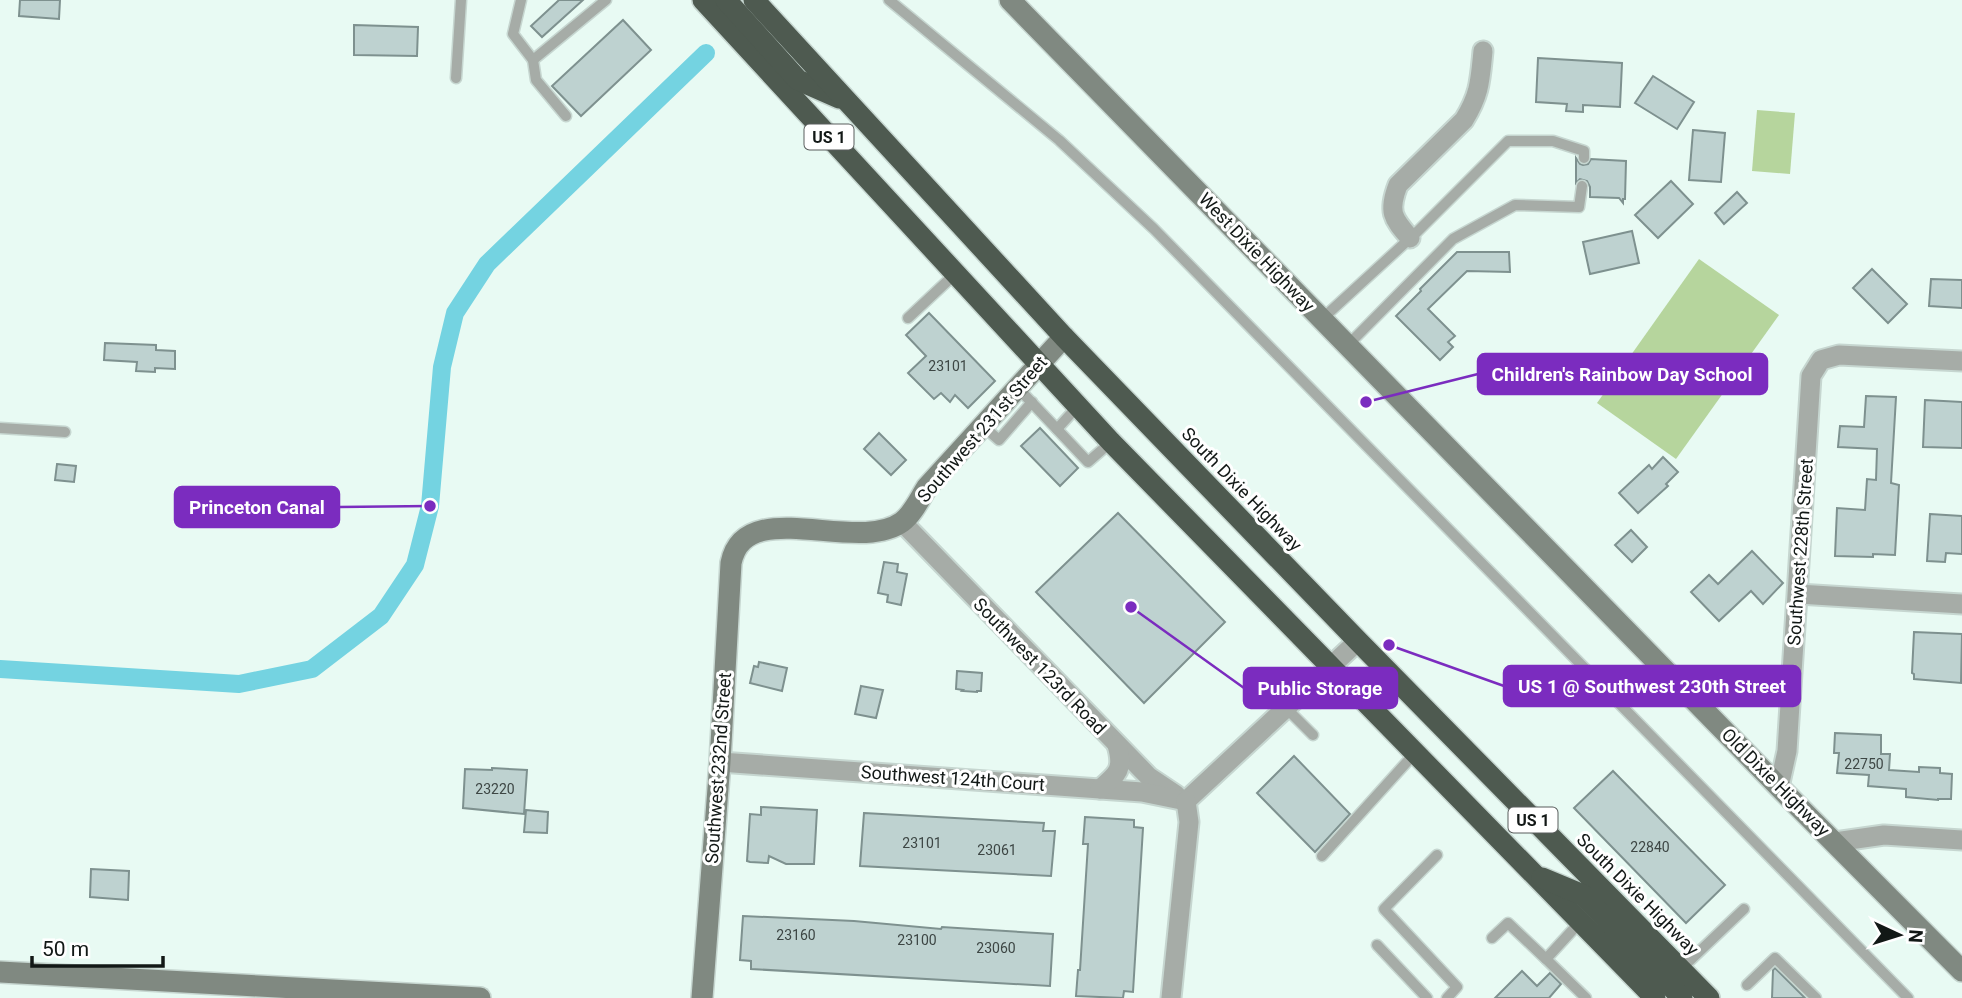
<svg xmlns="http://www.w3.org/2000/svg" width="1962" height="998" viewBox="0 0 1962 998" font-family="Roboto,sans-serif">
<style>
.green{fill:#b6d59d}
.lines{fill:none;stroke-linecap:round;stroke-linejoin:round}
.canal{stroke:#74d3e1;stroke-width:18}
.building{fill:#bed2d0;stroke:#7e918f;stroke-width:2}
.lane-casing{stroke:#c6d6d0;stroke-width:13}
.street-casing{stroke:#c6d6d0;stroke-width:23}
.secondary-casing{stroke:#c6d6d0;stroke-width:24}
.highway-casing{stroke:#c6d6d0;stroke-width:24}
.lane{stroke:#a6aca7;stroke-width:10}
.street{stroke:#a6aca7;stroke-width:19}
.secondary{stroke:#808981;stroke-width:21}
.highway{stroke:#4e5a50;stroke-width:21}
.labels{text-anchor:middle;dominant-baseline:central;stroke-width:6;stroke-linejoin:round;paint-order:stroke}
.number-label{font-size:14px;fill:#3d4644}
.shield{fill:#fff;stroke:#595d5c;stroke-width:2}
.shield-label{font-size:16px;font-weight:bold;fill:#121816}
.street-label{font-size:18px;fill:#121816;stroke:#fff}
.leader{fill:none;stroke:#7b2cbf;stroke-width:2.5}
.callout-dot{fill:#7b2cbf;stroke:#fff;stroke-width:2.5}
.callout{fill:#7b2cbf;stroke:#7b2cbf;stroke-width:2.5}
.callout-label{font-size:19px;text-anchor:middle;font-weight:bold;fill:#fff}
</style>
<rect width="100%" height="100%" fill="#e8faf3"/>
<g class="green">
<polygon points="1757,110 1795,113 1790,174 1752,171"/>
<polygon points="1699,259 1779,315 1676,459 1597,403"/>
</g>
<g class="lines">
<polyline class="canal" points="0,669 239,684 312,669 381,616 415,565 430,506 442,367 455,313 487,264 706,53"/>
</g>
<g class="building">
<polygon points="20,0 60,0 59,19 19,16"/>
<polygon points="559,0 583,0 542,37 531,26"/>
<polygon points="623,20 651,50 581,116 552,86"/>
<polygon points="354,25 418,27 417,56 354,55"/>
<polygon points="1538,58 1622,63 1620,107 1583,105 1583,112 1566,111 1567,104 1536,102"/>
<polygon points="1653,76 1694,102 1677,129 1635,103"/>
<polygon points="1693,130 1725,133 1721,182 1689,180"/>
<polygon points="1576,158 1580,164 1583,165 1588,164 1591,159 1626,161 1625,199 1623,199 1623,203 1619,198 1590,197 1590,187 1587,181 1580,179 1576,183"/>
<polygon points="1671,181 1693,204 1658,238 1635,215"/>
<polygon points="1737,192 1747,203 1724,224 1715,213"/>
<polygon points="1632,231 1639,263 1590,274 1583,242"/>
<polygon points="1457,252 1509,252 1510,272 1467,271 1428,309 1455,336 1448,342 1453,347 1440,360 1396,316 1421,291 1420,289"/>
<polygon points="1872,269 1907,304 1888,323 1853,288"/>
<polygon points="1931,279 1962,280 1962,308 1929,306"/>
<polygon points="929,313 995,381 968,408 955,395 950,402 941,393 934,399 908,373 926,356 906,335"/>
<polygon points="105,343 156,345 156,350 175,351 175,369 155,368 155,372 136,371 137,362 104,360"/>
<polygon points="1866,396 1896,397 1891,483 1899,485 1895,555 1873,554 1873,557 1835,556 1837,508 1865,510 1867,479 1876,480 1877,449 1838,447 1840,426 1864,427"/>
<polygon points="1925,400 1962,402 1962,448 1923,447"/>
<polygon points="1040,428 1078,468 1060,486 1021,446"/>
<polygon points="879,433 906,460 891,475 864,449"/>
<polygon points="1663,457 1678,472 1666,484 1668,486 1638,513 1619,493 1649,465 1652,469"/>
<polygon points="57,464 76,466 74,482 55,480"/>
<polygon points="1118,513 1225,622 1144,703 1036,592"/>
<polygon points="1930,514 1962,516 1962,554 1946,553 1945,562 1927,561"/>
<polygon points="1631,530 1647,547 1632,562 1615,545"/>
<polygon points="1752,551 1783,583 1763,604 1751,591 1719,621 1691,592 1709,575 1718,584"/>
<polygon points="884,562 898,564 897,572 907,574 901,605 887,602 888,595 878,593"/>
<polygon points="1914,632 1962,634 1961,683 1914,679 1914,674 1912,673"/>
<polygon points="759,662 787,668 782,691 750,683 754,666 758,667"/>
<polygon points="957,671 982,673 981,691 977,691 977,692 962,691 963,690 956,689"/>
<polygon points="861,686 883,690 876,718 855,714"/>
<polygon points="1835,733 1881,735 1881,754 1890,754 1889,770 1919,772 1919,767 1940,768 1940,773 1952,774 1951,799 1938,799 1938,800 1906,797 1906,789 1868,786 1869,775 1837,773 1839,753 1834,753"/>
<polygon points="1294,756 1350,814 1315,852 1257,793"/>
<polygon points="492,768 527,770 524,814 463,808 465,769 492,770"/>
<polygon points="1613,771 1725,885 1686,923 1574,808"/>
<polygon points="761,807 817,810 814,864 786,864 769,856 768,863 750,862 747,861 750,814 761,815"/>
<polygon points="526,810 548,812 547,833 524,832"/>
<polygon points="864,813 1044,823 1043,831 1055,831 1051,876 860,866"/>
<polygon points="1085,817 1134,820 1134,827 1143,828 1133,992 1124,991 1123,998 1076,996 1078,970 1080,970 1088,844 1083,844"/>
<polygon points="91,869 129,871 128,900 90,897"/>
<polygon points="743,916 854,921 941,929 942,927 1053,934 1050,986 751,969 751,961 740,960"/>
<polygon points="1775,968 1805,998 1772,998 1773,970"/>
<polygon points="1522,971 1537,986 1550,973 1561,984 1549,998 1495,998"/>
</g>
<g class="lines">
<defs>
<g id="lane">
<polyline points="521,0 513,34 533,60 606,0"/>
<polyline points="889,0 1059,140 1154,229 1908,998"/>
<polyline points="533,60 536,80 566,116"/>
<polyline points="456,78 461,0"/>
<polyline points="908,318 955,274"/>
<polyline points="1322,319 1418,231 1508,141 1553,141 1584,151 1584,158"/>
<polyline points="1348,345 1453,239 1515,205 1579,207 1582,186"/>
<polyline points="1018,388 1088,462 1111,442"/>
<polyline points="983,426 999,440 1032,402"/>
<polyline points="0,428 65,432"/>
<polyline points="1057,429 1078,406"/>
<polyline points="1286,708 1313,735"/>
<polyline points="1437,855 1384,909 1457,987 1447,998"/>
<polyline points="1322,856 1415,753"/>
<polyline points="1580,922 1546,959 1586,998"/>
<polyline points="1492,938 1508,923 1546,959"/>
<polyline points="1377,945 1427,998"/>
<polyline points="1681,969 1744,909"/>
<polyline points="1747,985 1775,958 1816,998"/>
</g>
<g id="street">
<path d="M1410,238C1392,218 1388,211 1398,185L1464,120C1480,94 1480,81 1483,51"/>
<polyline points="902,522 1149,777 1176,795"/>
<polyline points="1798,594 1962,604"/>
<polyline points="720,762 1142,792 1186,801"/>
<polyline points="1779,787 1787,751 1811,376 1821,360 1839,355 1962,361"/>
<path d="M1100,789C1118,774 1124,769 1117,745"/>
<polyline points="1186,801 1358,641"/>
<polyline points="1835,842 1884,835 1962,840"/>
<polyline points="1171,998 1189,822 1186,801"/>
</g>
<g id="secondary">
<polyline points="1010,0 1779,787 1962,971"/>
<polyline points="0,972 480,998"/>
<path d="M702,998L720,762L731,563C745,494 856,555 902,522C913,514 920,498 927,487L1064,337"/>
</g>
<g id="highway">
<polyline points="703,0 1111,442 1655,998"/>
<polyline points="726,0 798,80 839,98"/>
<polyline points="754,0 1064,337 1358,641 1709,998"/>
<polyline points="1542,878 1583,895 1682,998"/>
</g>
</defs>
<use href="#lane" class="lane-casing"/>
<use href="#street" class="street-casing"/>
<use href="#secondary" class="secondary-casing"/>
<use href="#highway" class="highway-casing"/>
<use href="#lane" class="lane"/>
<use href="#street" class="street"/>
<use href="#secondary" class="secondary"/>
<use href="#highway" class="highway"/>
</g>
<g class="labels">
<g class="number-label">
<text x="948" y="366">23101</text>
<text x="1864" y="764">22750</text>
<text x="495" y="789">23220</text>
<text x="922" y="843">23101</text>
<text x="1650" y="847">22840</text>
<text x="997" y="850">23061</text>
<text x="796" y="935">23160</text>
<text x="917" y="940">23100</text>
<text x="996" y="948">23060</text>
</g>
<g class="shield">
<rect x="804.5" y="124.5" width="49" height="25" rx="5"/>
<rect x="1508.5" y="807.5" width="49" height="25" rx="5"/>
</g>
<g class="shield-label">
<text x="829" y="137">US 1</text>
<text x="1533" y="820">US 1</text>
</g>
<g class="street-label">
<text transform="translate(1257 252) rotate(46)">West Dixie Highway</text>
<text transform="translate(982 429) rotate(-49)">Southwest 231st Street</text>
<text transform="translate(1242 489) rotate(46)">South Dixie Highway</text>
<text transform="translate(1800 552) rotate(-86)">Southwest 228th Street</text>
<text transform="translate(1040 666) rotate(46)">Southwest 123rd Road</text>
<text transform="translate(718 768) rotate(-86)">Southwest 232nd Street</text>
<text transform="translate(953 778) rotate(4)">Southwest 124th Court</text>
<text transform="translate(1776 782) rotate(45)">Old Dixie Highway</text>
<text transform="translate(1638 894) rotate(45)">South Dixie Highway</text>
</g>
</g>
<path class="leader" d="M1366 402L1478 374M430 506L339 507M1389 645L1504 686M1131 607L1244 688"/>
<g class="callout-dot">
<circle cx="1366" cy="402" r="7"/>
<circle cx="430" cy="506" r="7"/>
<circle cx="1389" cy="645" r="7"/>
<circle cx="1131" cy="607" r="7"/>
</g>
<g class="callout">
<rect x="1478" y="354" width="289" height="40" rx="7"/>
<rect x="175" y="487" width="164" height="40" rx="7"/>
<rect x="1504" y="666" width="296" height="40" rx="7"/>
<rect x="1244" y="668" width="153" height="40" rx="7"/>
</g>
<g class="callout-label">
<text x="1622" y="381">Children's Rainbow Day School</text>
<text x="257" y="514">Princeton Canal</text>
<text x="1652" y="693">US 1 @ Southwest 230th Street</text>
<text x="1320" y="695">Public Storage</text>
</g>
<g transform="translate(1899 935) rotate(94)" stroke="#ffffff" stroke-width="5" paint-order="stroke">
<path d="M0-5L12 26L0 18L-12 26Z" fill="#121816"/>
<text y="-10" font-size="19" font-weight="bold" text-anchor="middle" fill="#121816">N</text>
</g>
<path d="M32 956v10h131v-10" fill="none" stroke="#121816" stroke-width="3.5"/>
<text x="42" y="956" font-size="21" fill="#121816" stroke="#ffffff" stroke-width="5" paint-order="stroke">50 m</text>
</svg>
